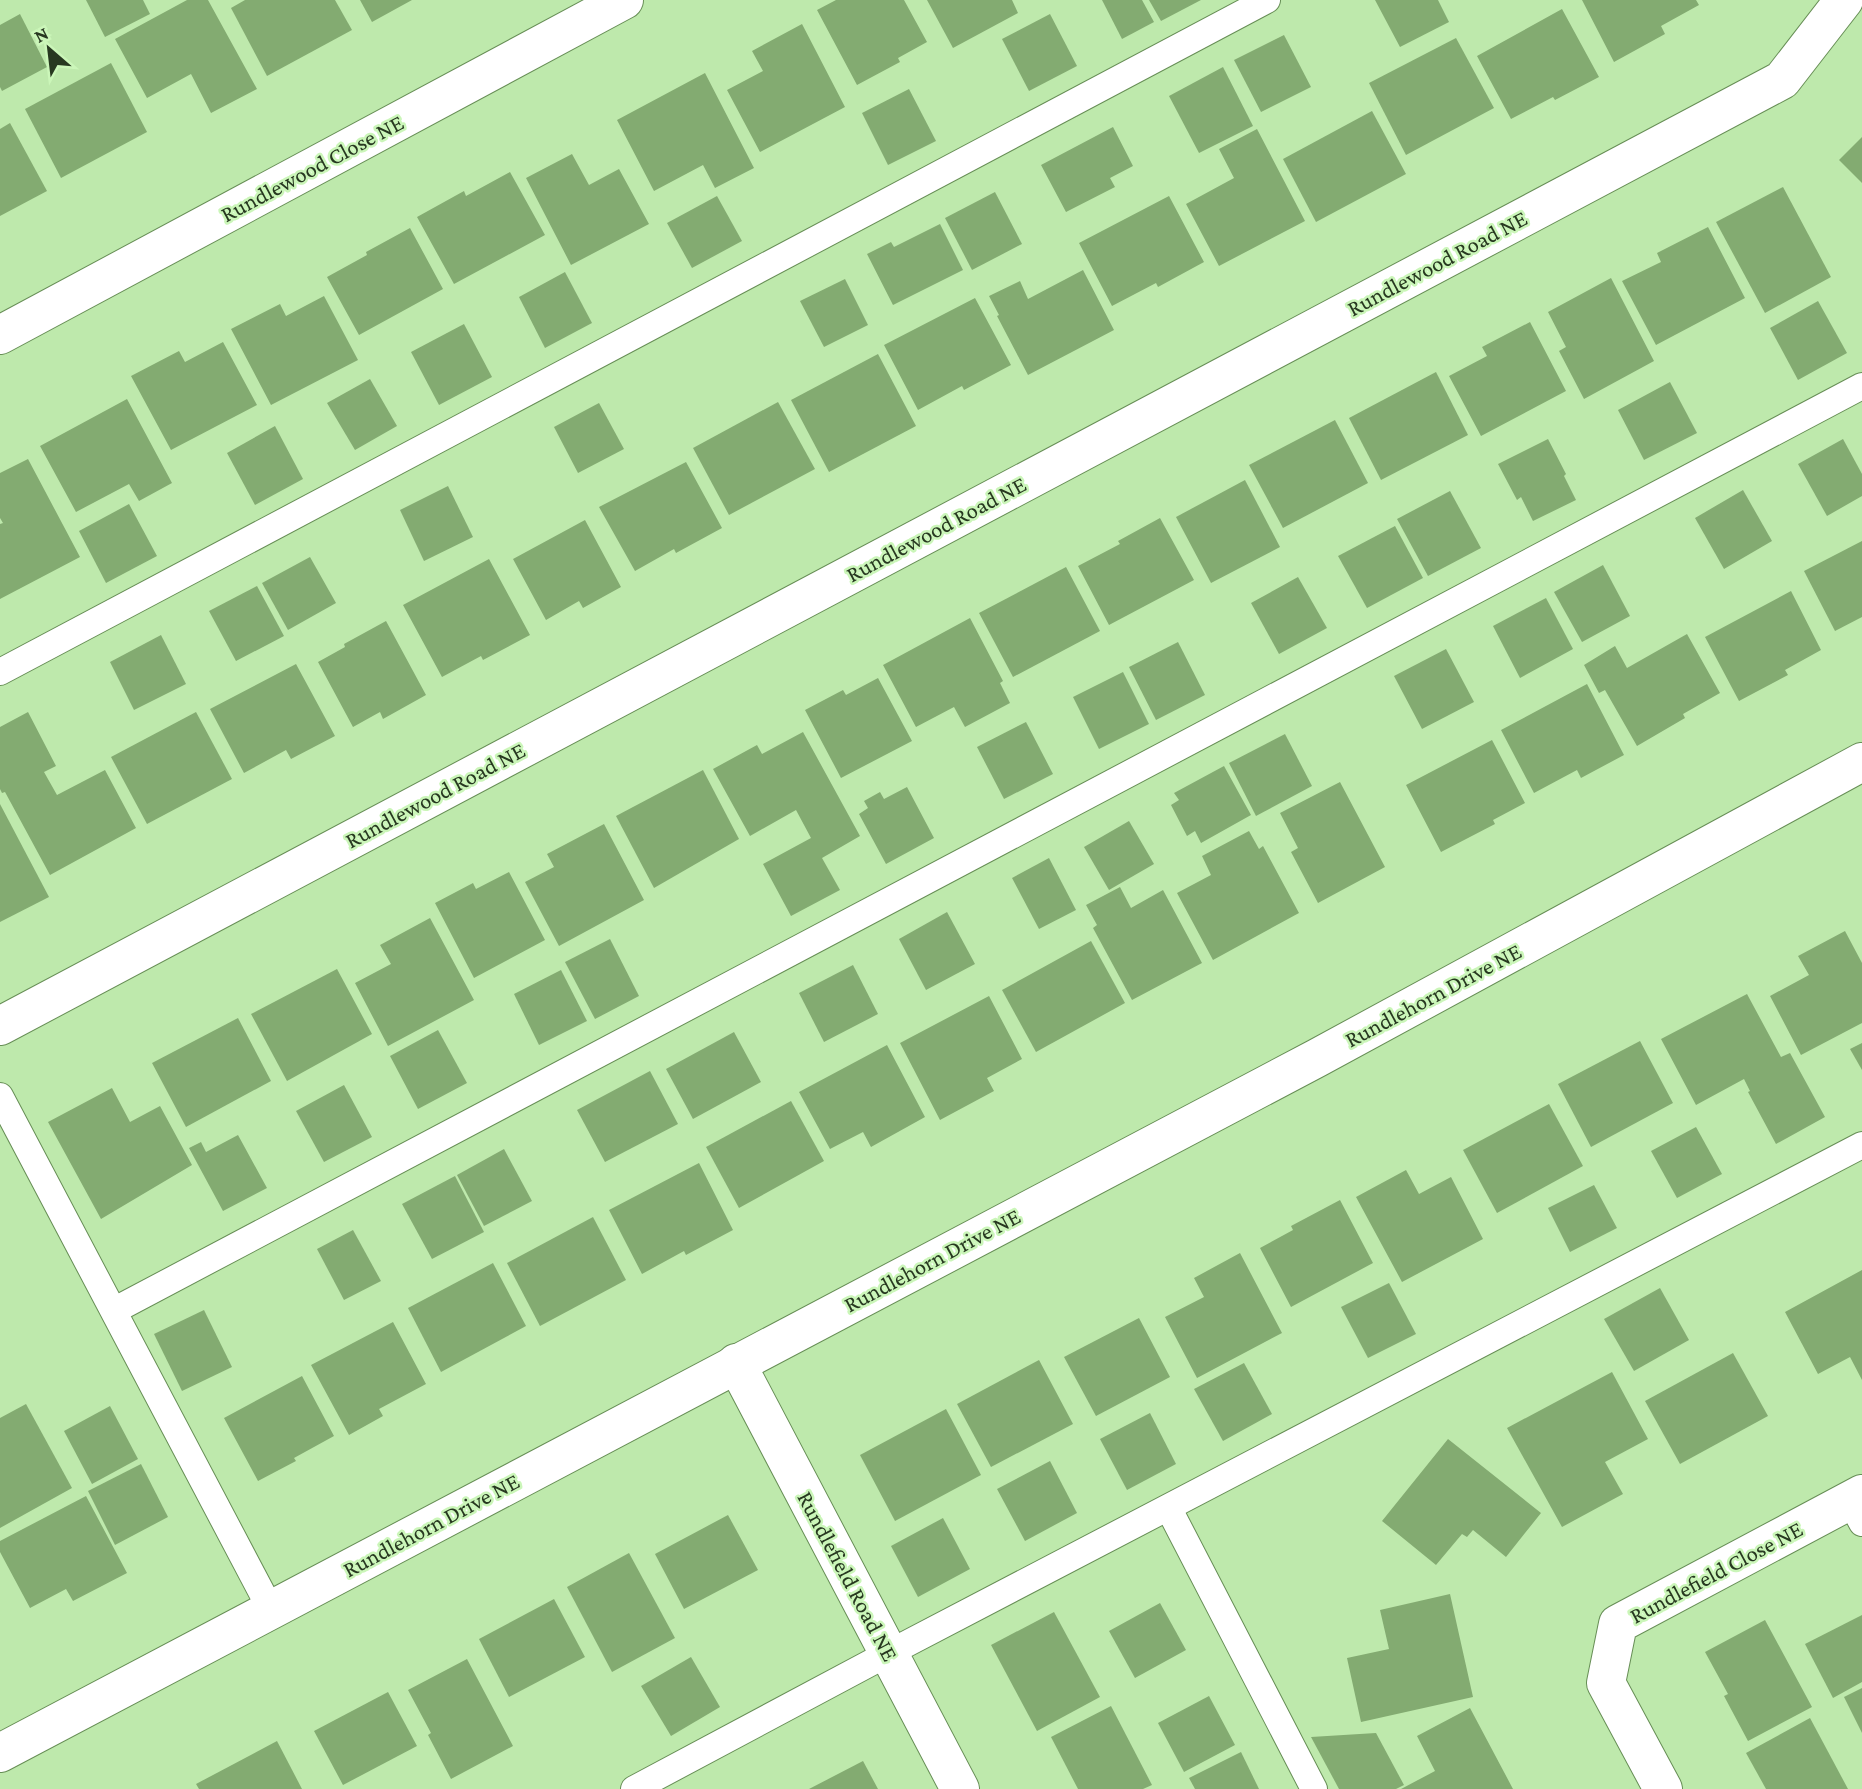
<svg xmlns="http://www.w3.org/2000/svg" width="1862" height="1789" viewBox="0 0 1862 1789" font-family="'Crimson Pro',serif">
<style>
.building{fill:#83ab71}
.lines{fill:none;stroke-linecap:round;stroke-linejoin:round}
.service-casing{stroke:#678e56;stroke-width:28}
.minor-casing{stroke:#678e56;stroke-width:40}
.tertiary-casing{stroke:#678e56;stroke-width:40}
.service{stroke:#fff;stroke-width:26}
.minor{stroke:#fff;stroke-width:38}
.tertiary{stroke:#fff;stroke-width:38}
.labels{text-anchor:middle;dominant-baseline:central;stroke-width:5;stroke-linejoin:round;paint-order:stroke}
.street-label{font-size:23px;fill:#273820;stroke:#cbf6b9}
</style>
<rect width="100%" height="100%" fill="#bee9ac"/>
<g class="building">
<polygon points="86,0 143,0 150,14 105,37"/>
<polygon points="187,0 208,0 257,89 211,113 191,74 147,98 115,39"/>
<polygon points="245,0 335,0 352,30 267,76 231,8"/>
<polygon points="360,0 412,0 372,22"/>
<polygon points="836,0 904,0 927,42 898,58 900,62 857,85 817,10"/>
<polygon points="927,0 1012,0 1018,13 953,48"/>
<polygon points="1102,0 1142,0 1154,22 1122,39"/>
<polygon points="1149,0 1201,0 1161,21"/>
<polygon points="1375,0 1438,0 1449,22 1400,47"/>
<polygon points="1582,0 1696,0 1699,5 1661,26 1665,34 1614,62"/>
<polygon points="1562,9 1599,77 1555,100 1553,97 1511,119 1477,56"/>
<polygon points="20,14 47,67 2,91 0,87 0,25"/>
<polygon points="1050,14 1077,66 1029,91 1002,39"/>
<polygon points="802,24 845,107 760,152 727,90 763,71 752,51"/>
<polygon points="1284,35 1311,87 1261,112 1234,60"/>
<polygon points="1456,38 1494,108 1406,155 1369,83"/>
<polygon points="111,63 147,132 61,178 25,109"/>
<polygon points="1223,67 1253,126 1199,153 1169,96"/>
<polygon points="705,73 754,168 715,188 703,165 654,191 617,120"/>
<polygon points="909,89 936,141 888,165 862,113"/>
<polygon points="1372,111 1406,174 1316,222 1283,159"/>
<polygon points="10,123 47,191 0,216 0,129"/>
<polygon points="1113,127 1133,166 1110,178 1115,187 1066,212 1041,165"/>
<polygon points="1257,129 1305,221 1219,266 1186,204 1234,178 1219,149"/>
<polygon points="1862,137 1862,183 1839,160"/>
<polygon points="572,154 589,185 619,169 649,224 571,265 526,178"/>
<polygon points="510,172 545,235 454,284 417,217 464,191 466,196"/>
<polygon points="1783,187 1831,277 1765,313 1716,222"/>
<polygon points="995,192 1022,244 972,270 945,218"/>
<polygon points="717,196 742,241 692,268 667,223"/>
<polygon points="1169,196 1204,262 1158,287 1156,283 1112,306 1079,243"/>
<polygon points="940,224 963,270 893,305 867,254 891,242 894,247"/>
<polygon points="1708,227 1745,298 1656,345 1622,281 1661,262 1657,253"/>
<polygon points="410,228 443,289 359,335 327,277 367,255 366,252"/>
<polygon points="1083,270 1114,330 1028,375 997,316 999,315 989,296 1020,281 1028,299"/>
<polygon points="565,272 592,323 545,348 519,297"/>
<polygon points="1611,278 1654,361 1584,399 1559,351 1566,347 1548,312"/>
<polygon points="845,279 868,325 824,347 800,301"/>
<polygon points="324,296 358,360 271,405 231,329 280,304 286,316"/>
<polygon points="975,298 1011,365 964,390 962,386 918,410 884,345"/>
<polygon points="1818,301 1847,353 1798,380 1770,328"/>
<polygon points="1530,322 1566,391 1481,436 1449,376 1487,356 1482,347"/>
<polygon points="464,324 492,377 439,405 411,352"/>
<polygon points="223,342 257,405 171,450 131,376 179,351 185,362"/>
<polygon points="878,354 916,426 829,472 791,400"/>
<polygon points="1436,372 1468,435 1381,480 1349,418"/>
<polygon points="370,379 397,426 355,450 327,403"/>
<polygon points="1670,382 1697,433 1644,460 1618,410"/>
<polygon points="127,399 172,483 139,501 129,484 76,512 40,446"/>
<polygon points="778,402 815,469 729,515 693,448"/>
<polygon points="599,403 624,449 578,473 554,427"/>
<polygon points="1335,420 1368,483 1283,528 1249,465"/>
<polygon points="275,426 303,479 255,505 227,453"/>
<polygon points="1548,439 1566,474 1564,476 1576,500 1533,521 1521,497 1517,500 1498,464"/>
<polygon points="1843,439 1862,474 1862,496 1827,516 1798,464"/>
<polygon points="28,459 80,557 0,599 0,524 3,523 0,518 0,473"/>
<polygon points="686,462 722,528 676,553 674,549 635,571 599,507"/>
<polygon points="1245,480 1280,547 1211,583 1176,517"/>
<polygon points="448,486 473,537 424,561 400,510"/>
<polygon points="1743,490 1772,541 1724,569 1695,518"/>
<polygon points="1450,491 1481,548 1428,576 1397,519"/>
<polygon points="129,504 157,556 106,583 79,531"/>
<polygon points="1160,518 1194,580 1109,625 1078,566 1120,544 1118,541"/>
<polygon points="585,520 621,587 583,608 579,601 546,620 513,559"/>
<polygon points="1395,526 1423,578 1367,608 1338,556"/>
<polygon points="1862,541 1862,617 1835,631 1804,571"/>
<polygon points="310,557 336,603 288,630 262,583"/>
<polygon points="489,559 530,635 483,660 481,656 442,677 403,605"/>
<polygon points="1603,565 1630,616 1582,642 1554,592"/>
<polygon points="1066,567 1100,631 1013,677 979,613"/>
<polygon points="1298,577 1327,628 1279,654 1251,603"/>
<polygon points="257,586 284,636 236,661 209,611"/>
<polygon points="1791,591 1821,650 1785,670 1788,675 1739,701 1705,637"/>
<polygon points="1546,598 1573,649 1520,678 1493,626"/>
<polygon points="970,618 1003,681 1000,683 1010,703 965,727 954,707 916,727 883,665"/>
<polygon points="386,621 426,695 383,719 380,712 353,727 318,662 345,647 344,644"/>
<polygon points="1687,634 1720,693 1683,714 1685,718 1637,746 1605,690 1599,693 1584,665 1615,646 1627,668"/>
<polygon points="161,635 186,684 134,710 110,662"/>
<polygon points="1178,642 1205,695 1156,720 1129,667"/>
<polygon points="1446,649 1474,702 1422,729 1394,676"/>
<polygon points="296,664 335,736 291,759 286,750 244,773 210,709"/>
<polygon points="1123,672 1149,724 1099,749 1073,697"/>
<polygon points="878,678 912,741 841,778 805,710 843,690 846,695"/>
<polygon points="1587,684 1624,755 1581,778 1577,770 1534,793 1501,730"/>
<polygon points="28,712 56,766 44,772 57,795 105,770 136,828 50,875 5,792 2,793 0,789 0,727"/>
<polygon points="196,712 232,779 147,824 111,757"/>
<polygon points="1026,722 1053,774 1004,799 977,747"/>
<polygon points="803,732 860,836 822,858 840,890 791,916 763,864 811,838 796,810 750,836 713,769 757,745 762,754"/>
<polygon points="1285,734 1312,786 1256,816 1229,763"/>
<polygon points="1492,740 1525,803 1493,820 1495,824 1441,852 1406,785"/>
<polygon points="1224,766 1251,815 1201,843 1195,831 1187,836 1171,805 1179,800 1174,793"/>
<polygon points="703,770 739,839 654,888 616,816"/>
<polygon points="1340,782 1385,867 1318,903 1291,852 1298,848 1280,813"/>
<polygon points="907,787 934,838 886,864 859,814 868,808 864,801 880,792 884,799"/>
<polygon points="0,804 49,897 0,922"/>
<polygon points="1129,821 1154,864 1109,890 1084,847"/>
<polygon points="604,824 644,900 559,946 525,882 554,867 547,854"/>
<polygon points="1249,831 1259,849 1263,846 1299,913 1213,960 1177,893 1211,875 1202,856"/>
<polygon points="1049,858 1076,910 1039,929 1012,878"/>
<polygon points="509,872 545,940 474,978 435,903 473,883 476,889"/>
<polygon points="1120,887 1131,908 1163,890 1202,963 1132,1000 1093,928 1097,925 1086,905"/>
<polygon points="947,912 975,964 926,990 899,939"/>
<polygon points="430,918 474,1000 388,1046 355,983 391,964 380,945"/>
<polygon points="1845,931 1862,963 1862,1023 1801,1055 1770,996 1809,975 1798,956"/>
<polygon points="610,939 639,996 595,1019 565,962"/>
<polygon points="1091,941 1125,1003 1036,1052 1002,990"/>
<polygon points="853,965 878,1014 824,1042 799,993"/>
<polygon points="337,969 372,1034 287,1081 251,1014"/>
<polygon points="561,970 587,1021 539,1045 514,994"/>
<polygon points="1747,994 1781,1057 1790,1053 1825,1117 1776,1144 1748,1092 1750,1091 1744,1079 1696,1105 1661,1039"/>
<polygon points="989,996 1022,1059 987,1078 994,1091 940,1120 900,1043"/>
<polygon points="238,1018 271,1081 186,1127 152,1063"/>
<polygon points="438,1030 467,1083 418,1109 390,1056"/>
<polygon points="734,1032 761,1082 693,1119 666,1069"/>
<polygon points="1640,1041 1673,1103 1591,1147 1558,1084"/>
<polygon points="1862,1043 1862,1070 1850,1049"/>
<polygon points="887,1045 925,1117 871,1147 863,1132 830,1149 799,1092"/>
<polygon points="650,1071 678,1124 605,1162 577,1110"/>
<polygon points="344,1085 372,1137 324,1162 296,1111"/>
<polygon points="112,1088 130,1122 160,1106 192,1165 101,1219 48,1122"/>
<polygon points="791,1101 824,1161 739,1208 706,1147"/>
<polygon points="1549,1104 1583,1166 1497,1213 1463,1150"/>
<polygon points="1696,1127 1722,1174 1677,1198 1651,1151"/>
<polygon points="238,1135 267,1188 223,1211 189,1148 201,1142 206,1152"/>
<polygon points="504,1149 532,1201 484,1226 457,1175"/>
<polygon points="699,1163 733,1230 686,1255 684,1251 642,1274 609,1210"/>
<polygon points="1406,1170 1419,1194 1451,1177 1483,1239 1402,1282 1356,1197"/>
<polygon points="455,1176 484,1232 432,1259 402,1204"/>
<polygon points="1594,1185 1617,1228 1570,1252 1548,1208"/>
<polygon points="1340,1200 1373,1263 1291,1307 1260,1248 1293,1230 1291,1226"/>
<polygon points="593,1217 626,1280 540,1326 507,1263"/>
<polygon points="353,1230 381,1281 344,1300 317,1249"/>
<polygon points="1240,1253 1282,1333 1197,1378 1165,1317 1204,1297 1194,1278"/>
<polygon points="493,1263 526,1326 441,1372 408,1308"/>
<polygon points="1862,1270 1862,1380 1850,1357 1818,1374 1785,1312"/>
<polygon points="1389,1283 1416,1334 1368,1358 1341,1307"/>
<polygon points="1660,1288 1689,1340 1634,1371 1604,1319"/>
<polygon points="204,1310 232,1367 182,1391 154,1334"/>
<polygon points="1139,1318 1170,1377 1096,1416 1064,1357"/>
<polygon points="393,1322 426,1384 379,1409 383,1416 349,1435 311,1365"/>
<polygon points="1733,1353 1768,1416 1680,1464 1645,1401"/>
<polygon points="1039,1360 1073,1424 991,1467 957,1404"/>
<polygon points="1244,1363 1272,1414 1223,1441 1194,1389"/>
<polygon points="1612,1372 1648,1439 1605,1462 1623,1494 1562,1527 1507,1428"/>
<polygon points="302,1376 334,1436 294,1458 296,1461 258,1481 224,1418"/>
<polygon points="26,1404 72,1488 0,1528 0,1418"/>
<polygon points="110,1406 138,1459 92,1484 64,1431"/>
<polygon points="946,1409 981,1475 895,1521 860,1455"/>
<polygon points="1150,1413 1176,1464 1127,1490 1100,1439"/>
<polygon points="1448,1439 1541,1513 1506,1557 1473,1530 1467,1537 1462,1534 1436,1565 1382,1521"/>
<polygon points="1050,1461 1077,1513 1025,1541 997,1489"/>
<polygon points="141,1464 168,1517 115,1545 88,1491"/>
<polygon points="86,1496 127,1573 73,1601 66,1589 30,1608 0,1552 0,1541"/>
<polygon points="728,1515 758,1570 684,1609 655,1554"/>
<polygon points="943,1518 970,1569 918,1597 891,1546"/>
<polygon points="629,1553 675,1638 612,1672 567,1587"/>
<polygon points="1450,1594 1473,1697 1361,1722 1347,1658 1389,1649 1380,1610"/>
<polygon points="554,1599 585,1657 509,1697 479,1639"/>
<polygon points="1160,1603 1186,1650 1135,1678 1109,1631"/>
<polygon points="1054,1612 1100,1697 1037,1731 991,1645"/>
<polygon points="1862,1615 1862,1682 1833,1698 1805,1644"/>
<polygon points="1765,1620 1812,1707 1748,1741 1724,1696 1728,1694 1705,1652"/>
<polygon points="691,1657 720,1707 671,1736 641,1686"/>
<polygon points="467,1659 513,1746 451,1779 428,1735 431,1733 408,1690"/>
<polygon points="1862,1688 1862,1733 1844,1697"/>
<polygon points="388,1692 417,1746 343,1785 314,1731"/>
<polygon points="1209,1696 1235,1745 1184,1772 1158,1723"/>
<polygon points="1111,1706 1152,1785 1143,1789 1078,1789 1051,1737"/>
<polygon points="1470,1708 1513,1789 1401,1789 1435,1771 1417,1736"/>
<polygon points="1810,1718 1848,1789 1766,1789 1746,1753"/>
<polygon points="1376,1733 1404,1785 1396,1789 1339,1789 1311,1737"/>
<polygon points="277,1741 302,1789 199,1789 196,1784"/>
<polygon points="1241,1752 1259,1789 1195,1789 1189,1778"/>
<polygon points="863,1761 878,1789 809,1789"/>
</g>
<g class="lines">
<defs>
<g id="service">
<polyline points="0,672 1267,0"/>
<polyline points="0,1096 271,1610"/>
<polyline points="115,1310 1862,386"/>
<polyline points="1850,1501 1862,1523"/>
<polyline points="1169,1509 1314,1789"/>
<polyline points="634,1789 889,1653 1862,1145"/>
</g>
<g id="minor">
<polyline points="0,335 624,0"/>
<polyline points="0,1026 1782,80 1844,0"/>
<polyline points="736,1363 960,1789"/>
<polyline points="1663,1789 1606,1683 1618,1624 1862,1494"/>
</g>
<polyline id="tertiary" points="0,1753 1317,1058 1862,762"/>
</defs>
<use href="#service" class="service-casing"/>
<use href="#minor" class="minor-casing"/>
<use href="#tertiary" class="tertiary-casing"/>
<use href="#service" class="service"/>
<use href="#minor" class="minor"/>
<use href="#tertiary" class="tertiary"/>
</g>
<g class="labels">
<g class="street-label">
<text transform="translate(312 168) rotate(-28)">Rundlewood Close NE</text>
<text transform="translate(1437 263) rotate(-28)">Rundlewood Road NE</text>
<text transform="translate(936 529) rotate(-28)">Rundlewood Road NE</text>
<text transform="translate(435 795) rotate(-28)">Rundlewood Road NE</text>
<text transform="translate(1433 995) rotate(-28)">Rundlehorn Drive NE</text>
<text transform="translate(932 1260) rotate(-28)">Rundlehorn Drive NE</text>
<text transform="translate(431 1525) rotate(-28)">Rundlehorn Drive NE</text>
<text transform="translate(1716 1572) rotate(-28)">Rundlefield Close NE</text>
<text transform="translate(848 1576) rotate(62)">Rundlefield Road NE</text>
</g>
</g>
<g transform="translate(49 49) rotate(332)" stroke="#cbf6b9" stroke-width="5" paint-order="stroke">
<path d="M0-5L12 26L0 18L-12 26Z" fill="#273820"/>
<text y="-10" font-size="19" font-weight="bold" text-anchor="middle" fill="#273820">N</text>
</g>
</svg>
